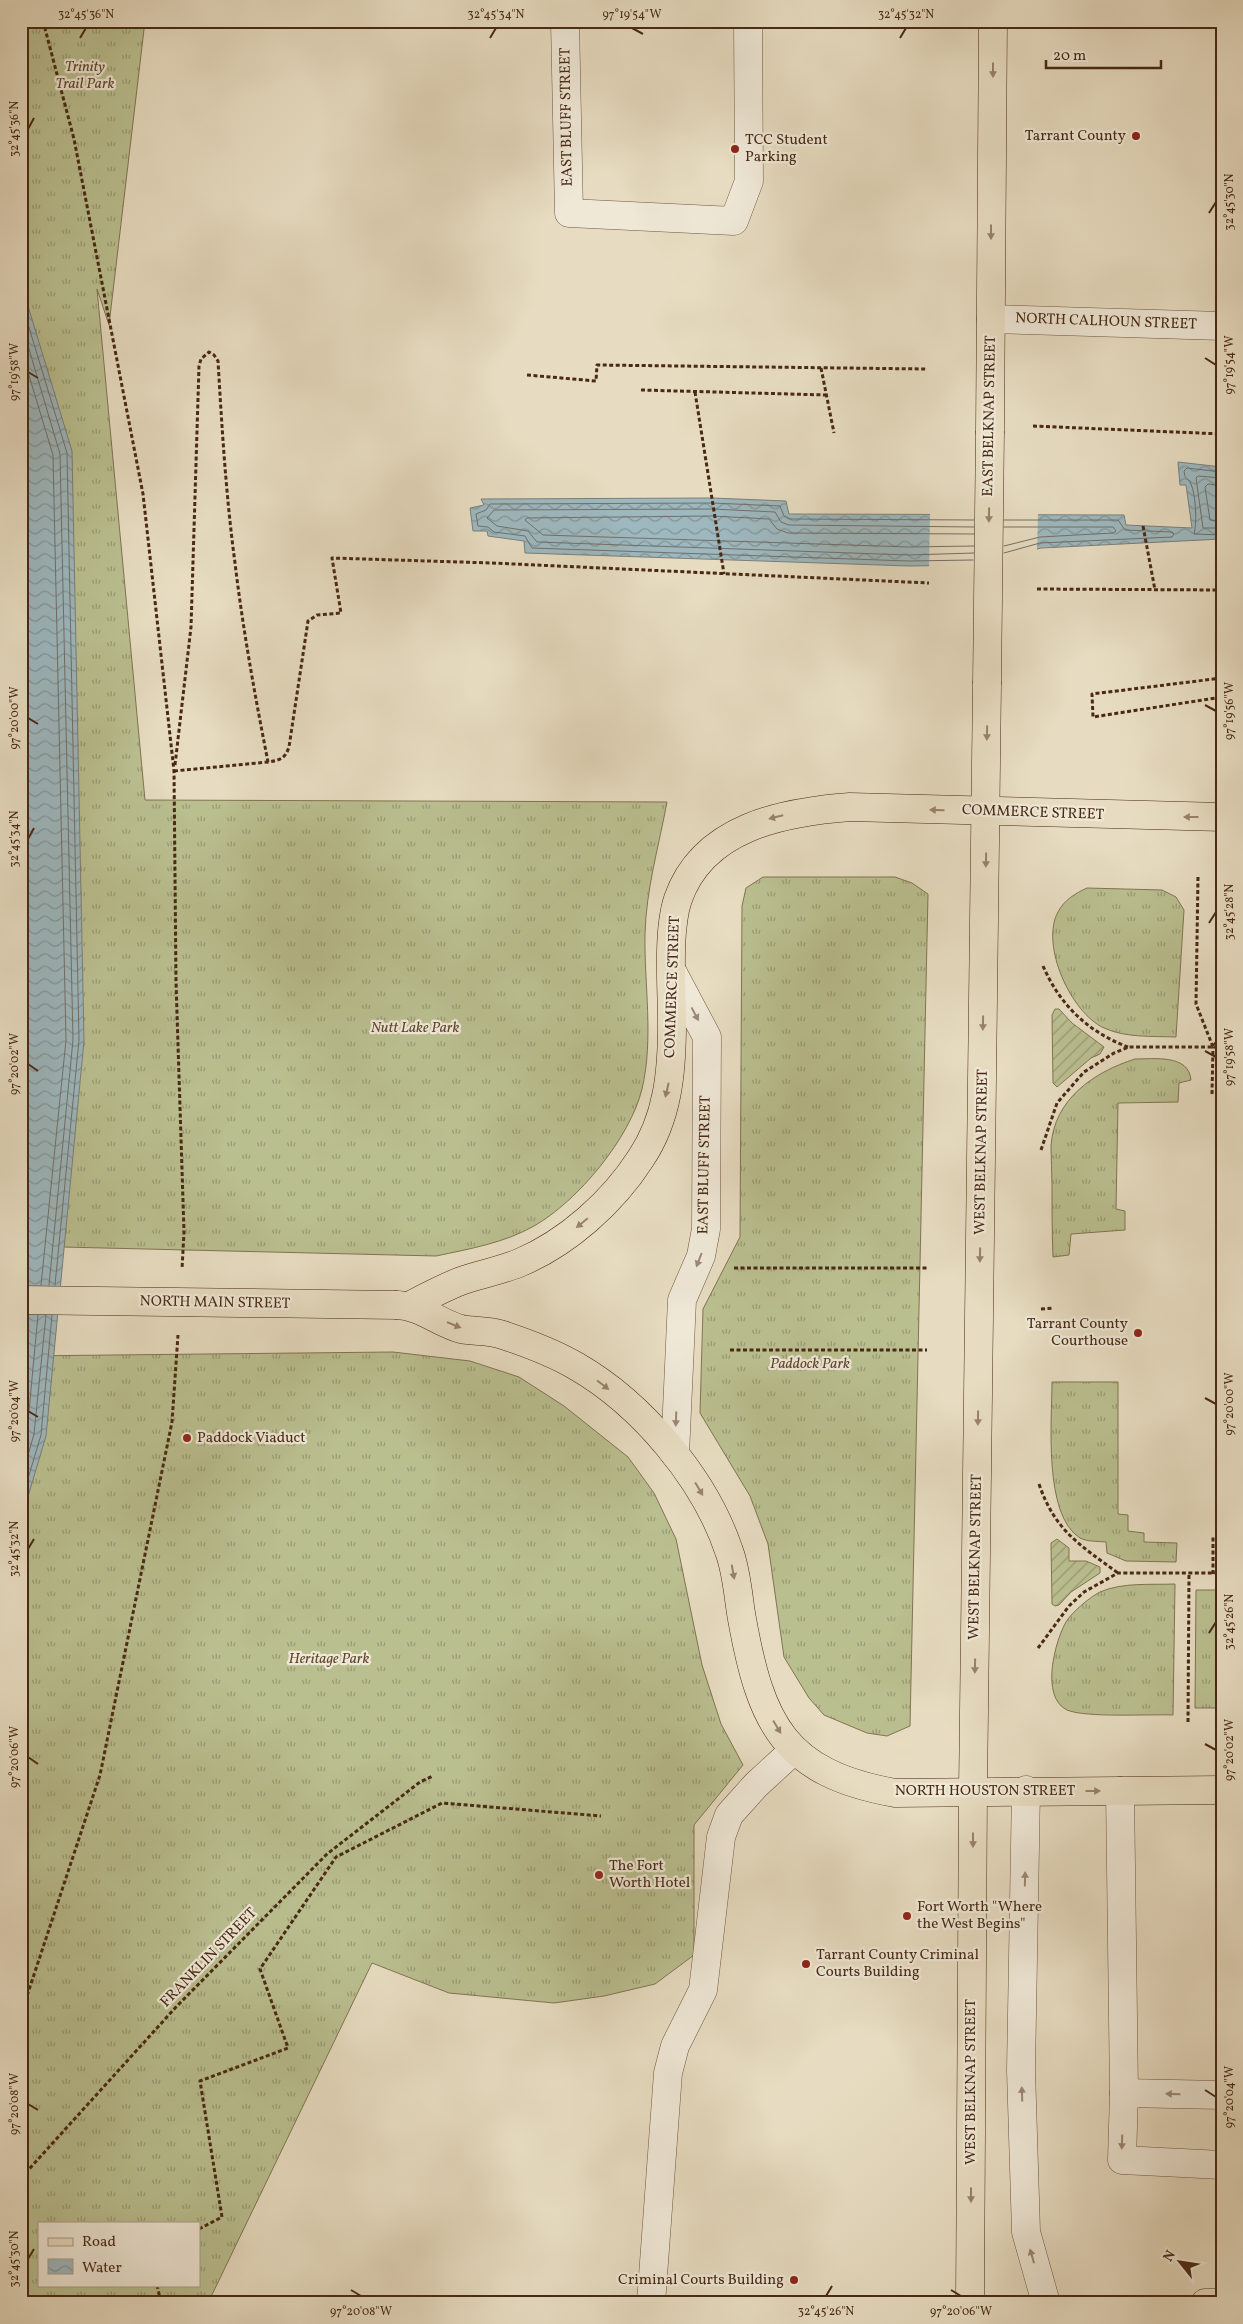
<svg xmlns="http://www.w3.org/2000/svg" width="1243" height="2324" viewBox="0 0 1243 2324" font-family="Vollkorn,serif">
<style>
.grass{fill:url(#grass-tufts);stroke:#817452;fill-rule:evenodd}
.garden{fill:url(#garden-furrows);stroke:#817452}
.water{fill:url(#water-waves);stroke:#7b7f7b}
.pier{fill:#e7dcc1}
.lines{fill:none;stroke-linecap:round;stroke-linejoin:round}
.shore{stroke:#72706a;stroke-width:1}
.minor-casing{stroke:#70563f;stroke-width:29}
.major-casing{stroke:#482914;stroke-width:29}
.path{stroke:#482914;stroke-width:3;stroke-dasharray:4 2.5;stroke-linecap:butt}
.minor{stroke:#efe8d7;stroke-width:28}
.major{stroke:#e7dcc1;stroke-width:28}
.major-bridge-casing{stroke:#482914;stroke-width:29;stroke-linecap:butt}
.major-bridge{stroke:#e7dcc1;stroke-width:28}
.oneway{fill:#98826a}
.oneway2{fill:#9c8876}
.ticks{fill:none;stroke:#482914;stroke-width:2}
.poi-dot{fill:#8f2418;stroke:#efe8d7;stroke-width:2}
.labels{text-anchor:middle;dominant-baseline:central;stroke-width:4.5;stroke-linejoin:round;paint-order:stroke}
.park-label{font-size:15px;font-style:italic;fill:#5f472d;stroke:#efe8d7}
.street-label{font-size:15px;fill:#482914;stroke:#efe8d7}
.poi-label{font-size:15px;fill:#482914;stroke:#efe8d7;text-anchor:start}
.neatline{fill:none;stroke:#482914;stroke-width:2}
.ticks-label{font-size:12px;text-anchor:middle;fill:#482914}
</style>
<defs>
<pattern id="grass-tufts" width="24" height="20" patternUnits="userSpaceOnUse" patternTransform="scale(1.25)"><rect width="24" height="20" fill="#babf90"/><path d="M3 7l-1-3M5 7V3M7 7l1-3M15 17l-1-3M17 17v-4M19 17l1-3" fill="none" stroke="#999b74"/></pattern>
<pattern id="garden-furrows" width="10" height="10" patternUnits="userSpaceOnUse" patternTransform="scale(1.25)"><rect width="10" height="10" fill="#babf90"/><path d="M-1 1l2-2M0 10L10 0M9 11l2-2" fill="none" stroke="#999b74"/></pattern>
<pattern id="water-waves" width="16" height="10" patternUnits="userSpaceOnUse" patternTransform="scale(1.25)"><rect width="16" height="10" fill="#9db8bf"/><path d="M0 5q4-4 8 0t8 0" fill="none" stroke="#82969a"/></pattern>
</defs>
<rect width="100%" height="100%" fill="#e7dcc1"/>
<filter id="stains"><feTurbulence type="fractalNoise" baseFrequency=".004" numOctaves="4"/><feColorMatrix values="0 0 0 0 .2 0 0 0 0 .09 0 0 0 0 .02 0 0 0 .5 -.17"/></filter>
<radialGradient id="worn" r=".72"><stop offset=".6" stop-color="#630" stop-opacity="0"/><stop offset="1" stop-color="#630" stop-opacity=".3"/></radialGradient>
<g class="grass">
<path d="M21,21H145L109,325L97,289L145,800L667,802C659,845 646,890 645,934C644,985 654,1038 642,1089C630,1138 578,1201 534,1226C504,1243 469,1249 436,1256L21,1246Z"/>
<polygon points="763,877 895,877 912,883 928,894 910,1726 887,1736 867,1733 824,1715 809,1698 784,1657 768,1544 750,1496 700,1413 703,1309 740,1237 742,906 746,888"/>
<path d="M1087,888L1162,890L1176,897L1184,910L1176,1037C1152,1036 1126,1038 1104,1028C1071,1013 1040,945 1058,912C1064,900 1076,893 1087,888Z"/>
<path d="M1135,1059C1154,1059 1189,1054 1191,1080L1179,1083L1178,1102L1118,1103L1116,1209L1125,1211V1230L1071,1234L1069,1255L1053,1257C1052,1233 1052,1209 1052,1185C1052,1172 1051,1159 1051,1146C1054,1099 1094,1072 1135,1059Z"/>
<path d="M393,1352L470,1361L519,1377L564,1406L628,1457L654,1493L676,1539L702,1665L721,1724L743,1765L694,1825V1955L655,1984L604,1996L554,2003L449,1993L372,1963L208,2303H21V1356ZM39,2223H199V2285H39Z"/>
<path d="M1052,1382H1118V1514L1128,1515V1531L1144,1533V1542L1177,1543L1176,1562L1126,1561L1107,1553L1106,1542C1097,1541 1088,1542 1080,1538C1043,1515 1052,1420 1052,1382Z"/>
<path d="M1175,1584L1173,1715C1149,1714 1086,1718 1067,1710C1040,1697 1055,1641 1066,1622C1072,1612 1090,1597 1100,1592C1123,1582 1151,1585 1175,1584Z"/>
<polygon points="1196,1590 1222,1590 1222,1708 1195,1708"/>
</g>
<g class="garden">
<polygon points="1055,1009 1059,1009 1072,1023 1104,1047 1100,1054 1091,1058 1057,1087 1053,1083 1052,1015"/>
<polygon points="1057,1539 1069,1548 1069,1561 1086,1561 1100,1567 1100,1573 1071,1592 1059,1605 1055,1606 1052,1604 1051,1543"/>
</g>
<g class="water">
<polygon points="21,283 72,451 84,1041 46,1436 21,1520"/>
<polygon points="1178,462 1222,467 1222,539 1041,548 978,565 909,566 525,553 524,541 488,536 487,531 473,531 470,508 484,505 481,499 712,498 786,501 789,514 1124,515 1126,525 1192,528 1186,485 1180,485"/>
</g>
<polygon class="pier" points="930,512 1038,513 1037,552 979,567 929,568"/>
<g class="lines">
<g class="shore">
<polyline points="21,301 67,453 79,1040 55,1285"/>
<polyline points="21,322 60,454 73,1040 49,1285"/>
<polyline points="21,349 53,455 66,1040 41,1285"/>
<path d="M1222,472L1187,468L1184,471C1185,481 1188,477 1191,484C1196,495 1197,524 1194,534L1222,535"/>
<polyline points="1222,478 1198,476 1196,478 1203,528 1222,528"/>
<polyline points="1222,486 1208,484 1205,487 1210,520 1222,521"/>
<polyline points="974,546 909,547 543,535 525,520 527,518 712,516 769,519 777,529 788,533 974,534"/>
<polyline points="1004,546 1040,537 1113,533 1116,531 1113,527 1004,527"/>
<polyline points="974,553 909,555 537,542 528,531 497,526 487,518 494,510 712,509 775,512 781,522 789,525 974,527"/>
<polyline points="1004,553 1040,543 1172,537 1174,534 1172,532 1125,530 1118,520 1004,520"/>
<polyline points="973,560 909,561 532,548 525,536 494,532 488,527 478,526 476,514 486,510 490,504 712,503 780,506 784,516 789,519 974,520"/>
<polyline points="21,1453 27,1432 38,1315"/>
<polyline points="21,1480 34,1434 46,1315"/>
<polyline points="21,1502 41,1435 52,1315"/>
</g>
<defs>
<g id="minor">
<polyline points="565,21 569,213 734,221 749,181 748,21"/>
<polyline points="991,319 1222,326"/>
<polyline points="672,971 707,1037 706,1229 701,1256 682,1300 675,1454"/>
<polyline points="1026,1790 1021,2070 1026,2232 1046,2303"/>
<polyline points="1120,1791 1124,2093 1122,2160 1222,2165"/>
<polyline points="1124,2093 1222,2095"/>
<polyline points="651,2303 668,2073 675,2046 703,1990 721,1837 729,1815 756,1785 794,1750"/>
</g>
<g id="major">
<polyline points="990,431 993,21"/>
<path d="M397,1305C421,1306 439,1323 461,1329C475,1332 489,1330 503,1335C527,1343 554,1353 576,1366C642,1404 705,1479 729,1551C737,1572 738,1597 742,1619C761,1724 784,1773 895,1793L1222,1790"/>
<path d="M409,1306C426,1297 443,1288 461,1281C480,1274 500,1271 519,1263C567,1243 613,1202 641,1158C668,1118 672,1071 672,1024C672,989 667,931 678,899C703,827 783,812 850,807L1222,817"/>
<polyline points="970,2303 973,1791 987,684"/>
<polyline points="1205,2303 1222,2303"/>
</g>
</defs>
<use href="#minor" class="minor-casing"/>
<use href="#major" class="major-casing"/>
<g class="path">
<polyline points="43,21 74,139 143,494 174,771 176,982 184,1232 182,1269"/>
<polyline points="821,368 834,433"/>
<polyline points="527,375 596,381 597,365 926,369"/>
<polyline points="641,390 826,395"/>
<polyline points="695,392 724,574"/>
<polyline points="1033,426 1222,434"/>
<polyline points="1143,526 1155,590"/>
<polyline points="1037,589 1222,590"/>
<polyline points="1222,678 1092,694 1093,717 1222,697"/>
<path d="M175,765L191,627L199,366L201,359L209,352L214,355L218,361C222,429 226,496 235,563C243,630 255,696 268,762C280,760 285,759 289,747L308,621L317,615L341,613L332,558L492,563L929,583"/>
<polyline points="174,771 268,762"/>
<polyline points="1198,877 1196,1004 1213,1047 1222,1034"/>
<path d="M1043,966C1060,1005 1088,1032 1128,1047"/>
<polyline points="1212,1094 1213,1047"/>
<polyline points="1041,1150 1057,1103 1084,1072 1114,1053 1129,1047 1222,1047"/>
<polyline points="734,1268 928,1268"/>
<polyline points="1041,1309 1054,1308"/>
<polyline points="730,1350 927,1350"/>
<path d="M1039,1484C1055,1531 1080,1545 1118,1573"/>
<polyline points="1213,1574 1213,1535"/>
<polyline points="1038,1648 1069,1606 1084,1592 1118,1573 1222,1573"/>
<polyline points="1188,1722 1189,1574"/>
<polyline points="21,2014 100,1775 172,1422 178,1335"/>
<polyline points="21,2178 176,2007 327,1854 420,1782 433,1776"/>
<polyline points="199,2229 222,2217 200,2081 288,2048 260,1969 336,1857 442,1803 601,1816"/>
<polyline points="157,2285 161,2303"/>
</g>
<use href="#minor" class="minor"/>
<use href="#major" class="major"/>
<defs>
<g id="major-bridge">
<polyline points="987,684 990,431"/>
<polyline points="21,1300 397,1305"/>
</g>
</defs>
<use href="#major-bridge" class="major-bridge-casing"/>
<use href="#major-bridge" class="major-bridge"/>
</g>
<defs><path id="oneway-solid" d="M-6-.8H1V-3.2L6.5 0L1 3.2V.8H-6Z" transform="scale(1.25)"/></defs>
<g class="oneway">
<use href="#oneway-solid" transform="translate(993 70) rotate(90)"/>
<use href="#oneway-solid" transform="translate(991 232) rotate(90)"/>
<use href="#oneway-solid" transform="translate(989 515) rotate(91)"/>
<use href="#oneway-solid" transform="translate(987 733) rotate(91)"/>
<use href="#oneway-solid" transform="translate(937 810) rotate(-178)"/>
<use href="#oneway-solid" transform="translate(776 817) rotate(166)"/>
<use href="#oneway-solid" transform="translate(1191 817) rotate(-180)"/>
<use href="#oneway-solid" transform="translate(986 860) rotate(91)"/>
<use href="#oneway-solid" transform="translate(983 1023) rotate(91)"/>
<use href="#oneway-solid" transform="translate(667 1090) rotate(103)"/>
<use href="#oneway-solid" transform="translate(582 1223) rotate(141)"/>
<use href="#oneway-solid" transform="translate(980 1255) rotate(91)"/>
<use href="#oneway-solid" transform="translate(454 1325) rotate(22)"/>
<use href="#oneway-solid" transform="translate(603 1385) rotate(37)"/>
<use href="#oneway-solid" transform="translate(978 1418) rotate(91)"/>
<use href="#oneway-solid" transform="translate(699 1489) rotate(59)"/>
<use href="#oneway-solid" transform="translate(733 1572) rotate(80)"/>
<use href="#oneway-solid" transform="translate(975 1666) rotate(91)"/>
<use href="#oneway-solid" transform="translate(777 1727) rotate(59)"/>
<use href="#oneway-solid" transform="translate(1093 1791)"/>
<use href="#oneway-solid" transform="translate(973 1840) rotate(90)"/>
<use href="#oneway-solid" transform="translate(971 2195) rotate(90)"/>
</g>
<g class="oneway2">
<use href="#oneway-solid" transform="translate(695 1014) rotate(62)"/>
<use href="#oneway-solid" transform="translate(699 1260) rotate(111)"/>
<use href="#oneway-solid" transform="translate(676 1419) rotate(92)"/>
<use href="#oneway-solid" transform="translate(1025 1879) rotate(-89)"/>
<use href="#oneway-solid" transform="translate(1022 2094) rotate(-92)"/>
<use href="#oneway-solid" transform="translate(1173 2094) rotate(-179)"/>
<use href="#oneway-solid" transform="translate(1122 2142) rotate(92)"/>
<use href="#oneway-solid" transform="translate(1032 2256) rotate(-106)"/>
</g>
<path class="ticks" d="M632,28L643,34M80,38L86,28M490,38L496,28M900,38L906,28M28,129L34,118M1209,213L1216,202M1205,358L1216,365M28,372L38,378M1205,705L1216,711M28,718L38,724M28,839L34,828M1209,923L1216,912M1205,1051L1216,1057M28,1064L38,1071M1205,1398L1216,1404M28,1411L38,1417M28,1549L34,1539M1209,1633L1216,1622M1205,1744L1216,1750M28,1757L38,1764M1205,2090L1216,2097M28,2104L38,2110M28,2259L34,2249M351,2290L361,2296M951,2290L961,2296M826,2296L832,2286"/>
<g class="poi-dot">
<circle cx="1136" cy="136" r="5"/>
<circle cx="735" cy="149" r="5"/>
<circle cx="1138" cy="1333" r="5"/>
<circle cx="187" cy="1438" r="5"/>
<circle cx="599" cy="1875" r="5"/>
<circle cx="907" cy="1916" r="5"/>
<circle cx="806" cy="1964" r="5"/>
<circle cx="794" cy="2280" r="5"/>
</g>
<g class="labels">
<g class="park-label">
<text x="85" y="67">Trinity<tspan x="85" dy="17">Trail Park</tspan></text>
<text x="415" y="1028">Nutt Lake Park</text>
<text x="810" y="1364">Paddock Park</text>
<text x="329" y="1659">Heritage Park</text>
</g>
<g class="street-label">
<text transform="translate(567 117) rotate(-91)">EAST BLUFF STREET</text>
<text transform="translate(1106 322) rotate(2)">NORTH CALHOUN STREET</text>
<text transform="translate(990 416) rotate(-89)">EAST BELKNAP STREET</text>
<text transform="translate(1033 813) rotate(2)">COMMERCE STREET</text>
<text transform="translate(673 987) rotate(-88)">COMMERCE STREET</text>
<text transform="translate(982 1152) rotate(-89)">WEST BELKNAP STREET</text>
<text transform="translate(705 1165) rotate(-89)">EAST BLUFF STREET</text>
<text transform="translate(215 1303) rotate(1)">NORTH MAIN STREET</text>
<text transform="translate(976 1557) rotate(-89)">WEST BELKNAP STREET</text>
<text x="985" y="1791">NORTH HOUSTON STREET</text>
<text transform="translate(209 1958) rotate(-46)">FRANKLIN STREET</text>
<text transform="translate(971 2082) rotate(-90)">WEST BELKNAP STREET</text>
</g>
<g class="poi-label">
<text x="1126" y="136" text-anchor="end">Tarrant County</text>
<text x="745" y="140">TCC Student<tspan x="745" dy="17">Parking</tspan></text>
<text x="1128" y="1324" text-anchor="end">Tarrant County<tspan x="1128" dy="17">Courthouse</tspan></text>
<text x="197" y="1438">Paddock Viaduct</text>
<text x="609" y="1866">The Fort<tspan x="609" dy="17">Worth Hotel</tspan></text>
<text x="917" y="1907">Fort Worth "Where<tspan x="917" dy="17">the West Begins"</tspan></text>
<text x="816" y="1955">Tarrant County Criminal<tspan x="816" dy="17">Courts Building</tspan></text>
<text x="784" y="2280" text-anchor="end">Criminal Courts Building</text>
</g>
</g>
<rect width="1243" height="2324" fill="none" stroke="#e7dcc1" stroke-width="55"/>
<rect x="38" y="2222" width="162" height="65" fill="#efe8d7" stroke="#ac9c89"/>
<rect x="48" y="2238" width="25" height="8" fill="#e7dcc1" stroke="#ac9c89"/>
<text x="82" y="2246" font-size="15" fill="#482914">Road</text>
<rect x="48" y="2259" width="25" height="15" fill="url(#water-waves)" stroke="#ac9c89"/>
<text x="82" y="2272" font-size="15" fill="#482914">Water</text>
<g transform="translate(1180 2262) rotate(300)" stroke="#efe8d7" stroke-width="4" paint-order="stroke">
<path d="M0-4L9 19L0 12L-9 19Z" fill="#482914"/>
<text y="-8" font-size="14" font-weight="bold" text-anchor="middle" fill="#482914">N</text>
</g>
<path d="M1046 60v8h115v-8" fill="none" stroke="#482914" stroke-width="2.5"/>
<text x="1053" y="60" font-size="15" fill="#482914" stroke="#efe8d7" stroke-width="4" paint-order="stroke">20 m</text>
<rect x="28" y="28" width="1188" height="2268" class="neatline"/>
<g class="ticks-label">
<text x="86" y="18">32°45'36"N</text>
<text x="496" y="18">32°45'34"N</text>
<text x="632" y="18">97°19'54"W</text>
<text x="906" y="18">32°45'32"N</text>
<text transform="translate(14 129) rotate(-90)" y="4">32°45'36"N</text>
<text transform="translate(1229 202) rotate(-90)" y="4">32°45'30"N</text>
<text transform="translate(1229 365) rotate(-90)" y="4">97°19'54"W</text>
<text transform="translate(14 372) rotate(-90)" y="4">97°19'58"W</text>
<text transform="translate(1229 711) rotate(-90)" y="4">97°19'56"W</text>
<text transform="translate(14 718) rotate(-90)" y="4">97°20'00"W</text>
<text transform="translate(14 839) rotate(-90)" y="4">32°45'34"N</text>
<text transform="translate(1229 912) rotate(-90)" y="4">32°45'28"N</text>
<text transform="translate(1229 1057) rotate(-90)" y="4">97°19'58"W</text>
<text transform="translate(14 1064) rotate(-90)" y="4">97°20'02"W</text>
<text transform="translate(1229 1404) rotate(-90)" y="4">97°20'00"W</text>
<text transform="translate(14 1411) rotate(-90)" y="4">97°20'04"W</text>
<text transform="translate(14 1549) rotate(-90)" y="4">32°45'32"N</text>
<text transform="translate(1229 1622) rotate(-90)" y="4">32°45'26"N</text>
<text transform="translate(1229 1750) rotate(-90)" y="4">97°20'02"W</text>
<text transform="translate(14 1757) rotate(-90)" y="4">97°20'06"W</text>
<text transform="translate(1229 2097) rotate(-90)" y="4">97°20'04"W</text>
<text transform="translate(14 2104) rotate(-90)" y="4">97°20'08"W</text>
<text transform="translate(14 2259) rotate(-90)" y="4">32°45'30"N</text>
<text x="361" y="2315">97°20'08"W</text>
<text x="826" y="2315">32°45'26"N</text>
<text x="961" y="2315">97°20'06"W</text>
</g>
<rect width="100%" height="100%" filter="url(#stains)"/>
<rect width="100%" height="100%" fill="url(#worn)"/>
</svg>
